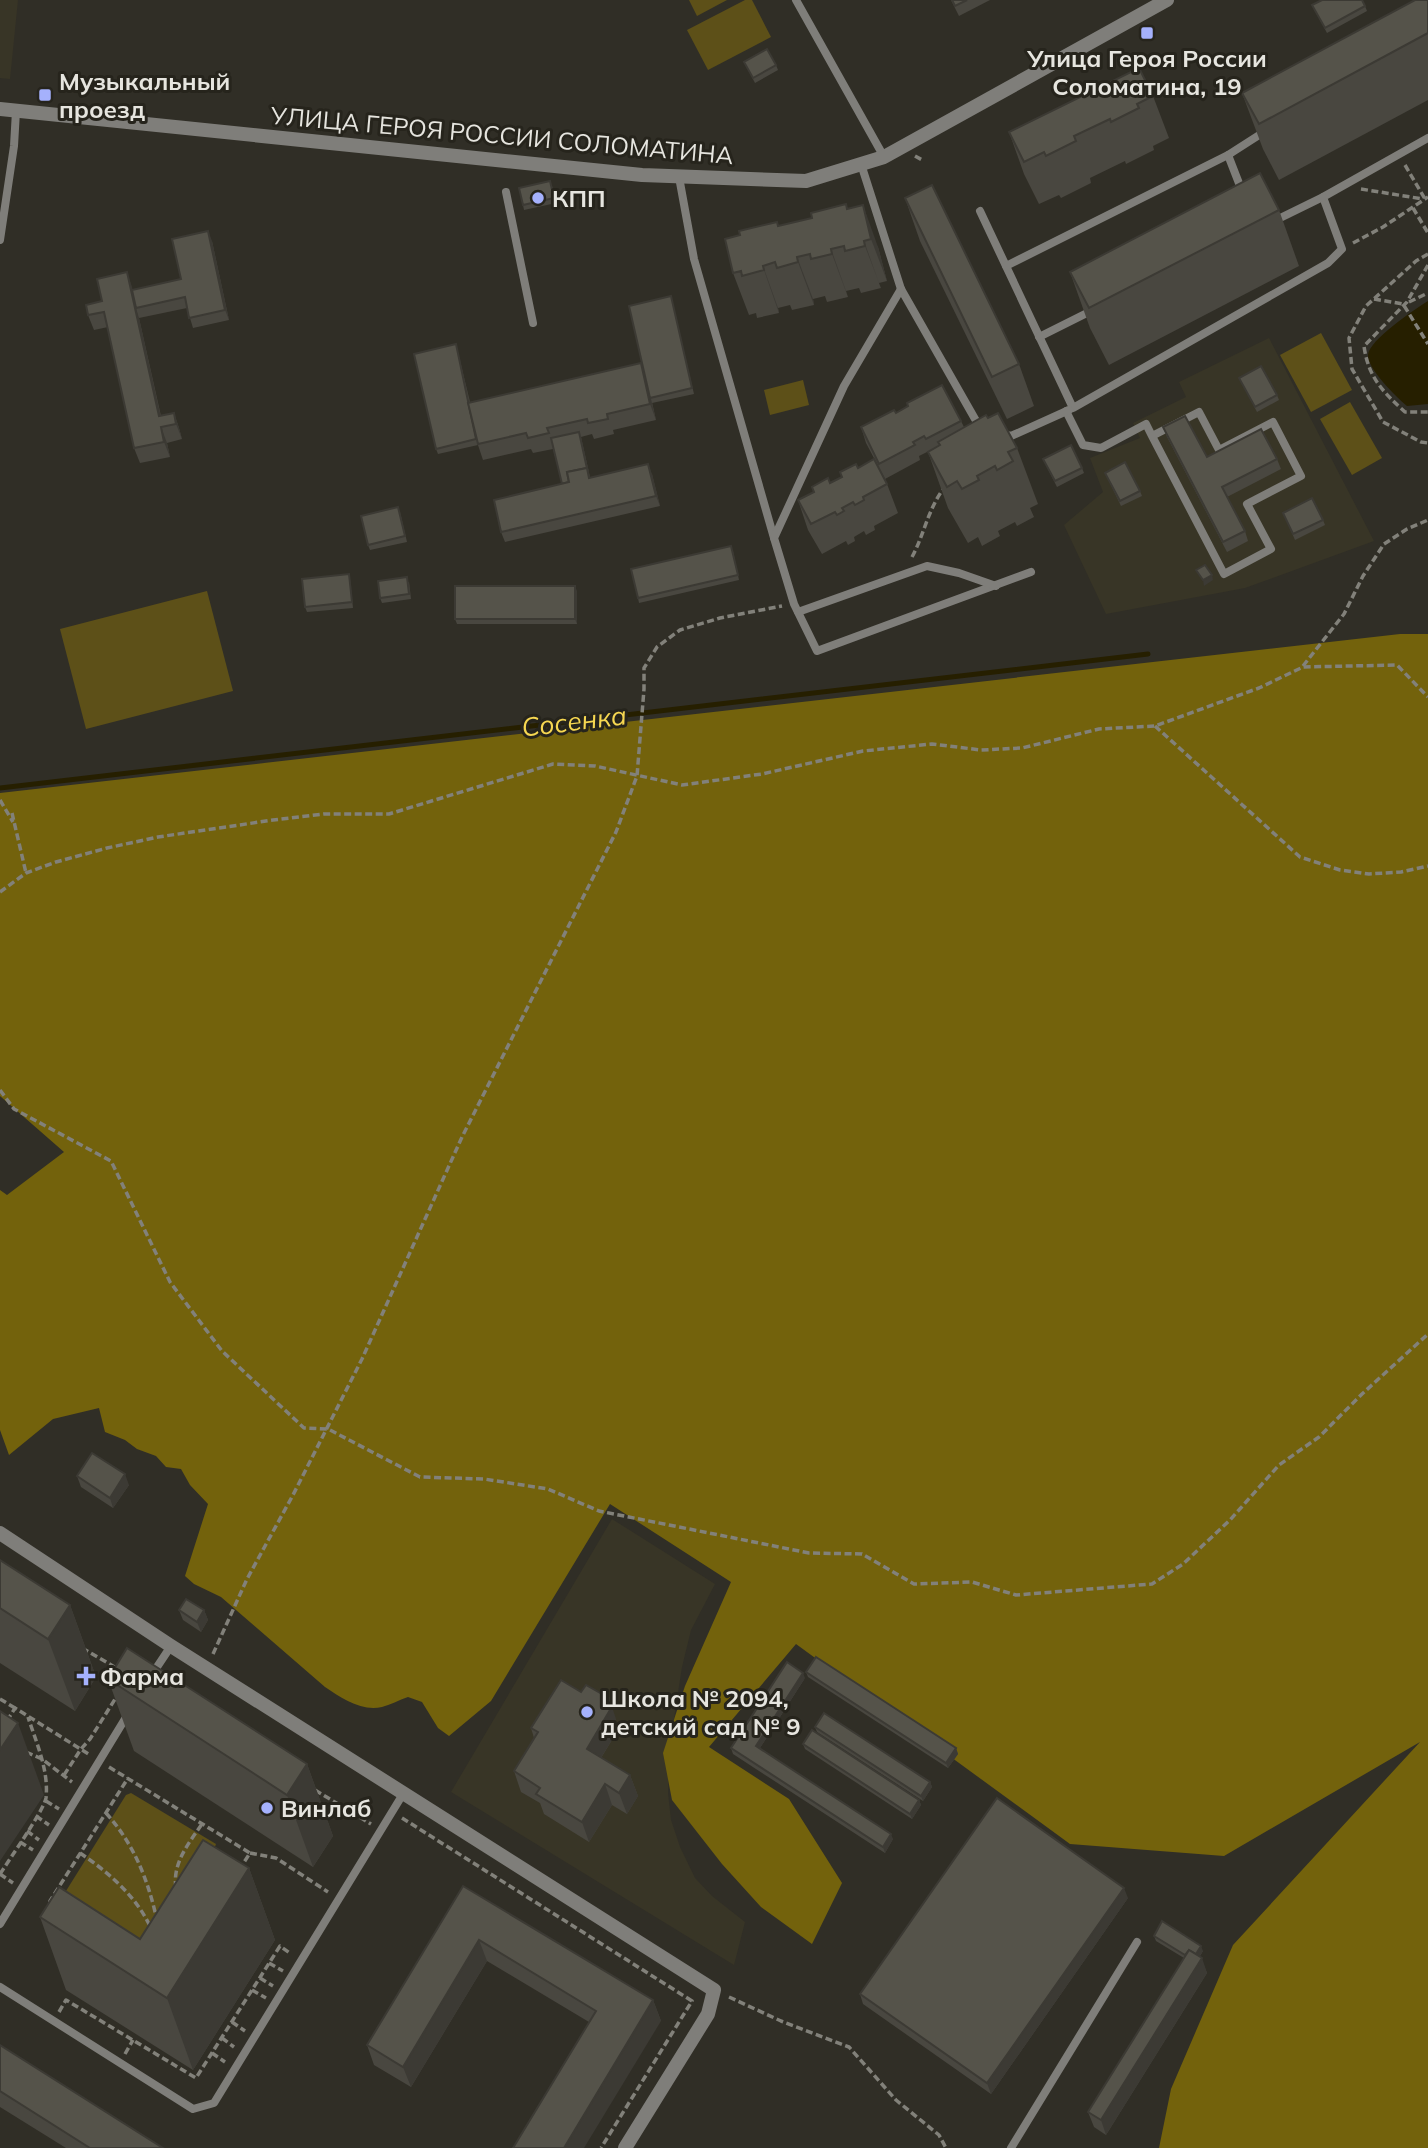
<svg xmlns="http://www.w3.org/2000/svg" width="1428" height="2148" viewBox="0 0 1428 2148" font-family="Mulish,sans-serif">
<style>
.built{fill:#383526}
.green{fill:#5d5018}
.forest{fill:#73620c}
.water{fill:#261f00}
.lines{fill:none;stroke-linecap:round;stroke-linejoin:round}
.stream{stroke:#261f00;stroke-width:5}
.path{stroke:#82817a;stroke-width:3.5;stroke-dasharray:7 3.5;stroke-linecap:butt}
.service{stroke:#7f7e7a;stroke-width:8}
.minor{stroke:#7f7e7a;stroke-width:14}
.tertiary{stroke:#7f7e7a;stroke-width:14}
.wall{fill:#494740}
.shaded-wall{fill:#3c3a34}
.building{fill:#55534a;stroke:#3c3a34;stroke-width:2}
.poi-dot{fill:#a5b1fc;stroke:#26241c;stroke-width:2.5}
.labels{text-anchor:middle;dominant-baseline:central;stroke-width:6;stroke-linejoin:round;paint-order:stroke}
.poi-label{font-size:24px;font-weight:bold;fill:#e6e5df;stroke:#26241c;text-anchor:start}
.street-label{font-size:24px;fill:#e6e5df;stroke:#26241c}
.water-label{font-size:26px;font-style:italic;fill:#f6d751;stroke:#26241c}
</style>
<rect width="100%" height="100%" fill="#302e26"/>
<g class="built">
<polygon points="0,0 18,0 10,79 0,78"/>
<polygon points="1269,338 1374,541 1245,588 1106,614 1064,525 1103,492 1090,458 1140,438 1133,423 1186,397 1179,382"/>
<polygon points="612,1519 715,1584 691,1630 682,1667 668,1757 668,1793 671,1820 680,1847 695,1878 712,1896 745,1922 734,1965 451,1792"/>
</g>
<g class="green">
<polygon points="689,0 727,0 697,16"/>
<polygon points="745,0 752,0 771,37 708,70 687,30"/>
<polygon points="1321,333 1352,390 1311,412 1280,355"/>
<polygon points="803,380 809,405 770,415 764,390"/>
<polygon points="1350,402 1382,458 1352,475 1320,419"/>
<polygon points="207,591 233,691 86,729 60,629"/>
<polygon points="131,1793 216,1844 171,1960 66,1898 66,1891 126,1795"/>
</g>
<path class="forest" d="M1400,634H1428V2148H1159L1171,2089L1233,1945L1420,1742L1224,1856L1070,1844L796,1644L709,1747L789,1799L842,1883L812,1944L761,1907L722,1864L672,1800L663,1753L685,1686L731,1582L610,1504L491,1701L449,1736L438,1728L422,1702L408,1697C399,1700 390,1705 382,1707C362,1712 341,1698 325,1687L221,1597L194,1584L185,1576L208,1504L190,1485L181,1469L166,1467L156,1456L137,1449L125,1440L105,1432L99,1408L53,1419L9,1455L0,1430V1190L7,1195L64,1152L0,1096V793Z"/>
<path class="water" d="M1428,301V404L1407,406C1396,397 1367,368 1368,355C1369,340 1415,309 1428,301Z"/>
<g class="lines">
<polyline class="stream" points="0,788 1148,654"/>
<g class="path">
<polyline points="915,156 924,161"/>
<polyline points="1405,165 1425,199"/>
<polyline points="1361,189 1423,199"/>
<polyline points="1413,208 1428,233"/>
<polyline points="1353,243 1383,227 1428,197"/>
<polyline points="1428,254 1416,261 1366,306 1349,338 1352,369 1383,422 1421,442 1428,443"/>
<path d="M1428,265L1407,302L1364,346C1368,377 1383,392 1405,412H1428"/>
<polyline points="1374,299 1403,304 1428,344"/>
<polyline points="1409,302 1428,293"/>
<path d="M912,557C924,535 928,509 944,488"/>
<polyline points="1303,666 1344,614 1363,576 1384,544 1407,529 1428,520"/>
<polyline points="1155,726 1300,857 1340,870 1369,874 1401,872 1428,866"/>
<polyline points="0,800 13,822"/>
<polyline points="12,813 26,873"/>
<polyline points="0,892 26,873 56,862 107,848 158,837 273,820 324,814 389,814 553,764 595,766 682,785 762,774 863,751 932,744 981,750 1022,748 1099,729 1155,726 1259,688 1303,667 1397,665 1428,697"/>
<polyline points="0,1090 14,1109 111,1161 170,1282 222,1351 304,1428 328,1429 420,1477 484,1479 548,1489 599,1511 809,1553 862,1554 914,1584 972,1582 1016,1595 1152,1584 1183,1564 1230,1520 1279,1465 1319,1437 1362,1394 1428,1334"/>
<polyline points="82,1648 118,1669"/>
<polyline points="213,1654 247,1579 293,1495 362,1359 462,1137 616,832 637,776 644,689 644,668 657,647 680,630 720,618 782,606"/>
<polyline points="0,1699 15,1708"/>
<polyline points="7,1721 15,1708 90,1755"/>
<polyline points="26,1752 42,1759 72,1782"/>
<polyline points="109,1767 250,1853 241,1867"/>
<polyline points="64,1775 81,1749 90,1739 117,1696"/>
<polyline points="315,1790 371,1824"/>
<polyline points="46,1801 59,1809"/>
<path d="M106,1813C133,1843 147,1877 156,1916"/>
<polyline points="36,1816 49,1825"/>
<polyline points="402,1818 692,2001 601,2148"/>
<polyline points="27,1831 39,1840"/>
<polyline points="20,1842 33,1850"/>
<path d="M80,1853C108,1872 135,1895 150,1926"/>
<polyline points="250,1853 276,1858 328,1892"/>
<path d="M0,1874C9,1860 44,1810 46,1798C49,1770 36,1742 28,1717"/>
<polyline points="0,1874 13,1883"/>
<path d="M176,1888C172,1863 189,1843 202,1824"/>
<polyline points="52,1902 50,1901 128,1778"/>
<polyline points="269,1963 283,1971"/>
<polyline points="260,1978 273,1986"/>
<polyline points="252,1990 266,1998"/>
<polyline points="729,1997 781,2021 849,2047 896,2100 939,2135 946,2148"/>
<polyline points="59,2012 66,2000 196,2078 280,1946 291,1954"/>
<polyline points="232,2022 245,2031"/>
<polyline points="222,2038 234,2047"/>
<polyline points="212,2053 225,2062"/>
<polyline points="125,2054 133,2040"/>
</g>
<g class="service">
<polyline points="796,0 884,157"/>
<polyline points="861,164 901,289 979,426 982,426"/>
<polyline points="679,177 694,259 774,538"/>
<polyline points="1242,191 1228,155 1267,130"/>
<polyline points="506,192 533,323"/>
<polyline points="980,211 1073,408 1328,263 1342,249 1323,197 1428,138"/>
<polyline points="1274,221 1323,197"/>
<polyline points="0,240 14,146 16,111"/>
<polyline points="1006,266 1228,155"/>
<polyline points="901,289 844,386 774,538 794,604 817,651 1031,572"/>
<polyline points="1039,337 1093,310"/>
<polyline points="1066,411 1083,445 1101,448 1146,424 1152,436 1224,574 1271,549 1247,504 1301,476 1273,422 1219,450 1199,412 1152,436"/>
<polyline points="1001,433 1011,436 1069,410"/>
<polyline points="798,612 927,566 959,573 996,586"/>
<polyline points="151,1676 171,1646"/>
<polyline points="0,1924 128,1714"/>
<polyline points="0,1987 193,2109 214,2103 403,1794"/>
<polyline points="1011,2148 1137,1942"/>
</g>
<polyline class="minor" points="0,1533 171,1646 714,1990 708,2014 625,2148"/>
<polyline class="tertiary" points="0,109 642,175 806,181 884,157 1167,0"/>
</g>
<g class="wall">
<polygon points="951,0 990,0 959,16"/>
<polygon points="1428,0 1428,100 1279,180 1263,149 1242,93"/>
<polygon points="1312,5 1365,6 1367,11 1327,33"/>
<polygon points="744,62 776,65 778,70 755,83"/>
<polygon points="1153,96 1169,138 1153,146 1154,150 1126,164 1125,161 1090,178 1091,183 1061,198 1059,195 1039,204 1024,174 1009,132"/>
<polygon points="552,186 556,203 524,210 523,205"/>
<polygon points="905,198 1019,364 1034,406 1007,419 920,241"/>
<polygon points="848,209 878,247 887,281 879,283 881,288 861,293 859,288 846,291 848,297 827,302 825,296 813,299 814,305 792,310 790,305 778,308 779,313 757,318 756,313 749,315 733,273 740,235"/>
<polygon points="1279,210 1299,266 1109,365 1090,328 1070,272"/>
<polygon points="212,241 229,320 193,328 187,308 139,318 161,416 174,413 179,428 182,439 167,443 170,457 140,463 134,448 108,327 94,330 88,315 133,290 181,279"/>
<polygon points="671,296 694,394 652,403 652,402 656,420 613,430 614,434 594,439 592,434 581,437 590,477 652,474 660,506 505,542 501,532 562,484 553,449 533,453 531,449 483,460 478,445 438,454 436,449 456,344 470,402 644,374"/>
<polygon points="1239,378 1277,395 1279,400 1257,412"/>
<polygon points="896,413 961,421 964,427 988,418 1017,448 1038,504 1030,508 1034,517 1017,526 1015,522 998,531 1000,536 982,546 978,537 968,543 948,508 928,452 929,451 919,456 920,460 885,479 866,443 861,427"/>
<polygon points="1163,427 1207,457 1277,459 1281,469 1227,497 1245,531 1248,541 1227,552 1167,437"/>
<polygon points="1043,459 1082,468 1084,473 1057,487"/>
<polygon points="858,468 887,484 898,513 874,526 875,530 866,535 864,531 854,537 855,541 848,545 846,541 822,554 808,530 798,500 814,492 812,487 830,483 842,477 840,472"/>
<polygon points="1105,473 1140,491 1142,496 1121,506"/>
<polygon points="400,512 407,542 370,550 368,545"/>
<polygon points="1283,513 1323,520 1325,525 1295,540"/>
<polygon points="733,551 739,580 639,603 638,598"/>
<polygon points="350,579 353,608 307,612 305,607"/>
<polygon points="409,582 411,599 382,603 380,598"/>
<polygon points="577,591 577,624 457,624 455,619"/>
<polygon points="77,1476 129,1485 113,1508 81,1487"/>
<polygon points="0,1560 70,1605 96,1677 75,1711 0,1663"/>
<polygon points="179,1610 204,1610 208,1620 201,1632 183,1620"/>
<polygon points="806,1672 956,1748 958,1754 948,1768 808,1677"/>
<polygon points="805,1678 760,1748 893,1839 885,1853 733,1754 731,1748"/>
<polygon points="108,1679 307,1764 333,1836 313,1867 134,1751"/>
<polygon points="616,1719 614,1721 618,1730 601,1758 630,1775 638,1796 627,1814 612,1805 589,1842 544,1814 540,1803 521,1792 514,1771 534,1738 531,1728"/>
<polygon points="815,1727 930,1782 932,1787 923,1801 817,1732"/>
<polygon points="803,1744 919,1800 921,1805 912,1819 805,1749"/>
<polygon points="249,1868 275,1940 193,2070 66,1990 40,1917 140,1939"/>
<polygon points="463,1886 653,2000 661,2021 589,2022 487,1961 411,2087 374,2065 367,2045"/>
<polygon points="1128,1898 991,2094 863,2004 860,1994"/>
<polygon points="1154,1936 1203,1951 1200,1956 1207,1973 1106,2135 1094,2127 1088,2112 1184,1958 1156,1941"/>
<polygon points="0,2045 163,2148 66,2148 0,2107"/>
</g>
<g class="shaded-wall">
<polygon points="863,205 878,247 887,281 871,239"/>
<polygon points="208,231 212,241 229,320 225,310"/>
<polygon points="864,241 879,283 881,288 865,246"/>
<polygon points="831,249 846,291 848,297 832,254"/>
<polygon points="797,257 813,299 814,305 798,262"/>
<polygon points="763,266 778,308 779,313 764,270"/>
<polygon points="127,272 132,287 137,308 136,308 139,318 163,427 159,416"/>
<polygon points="641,363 646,378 656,420 650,404"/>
<polygon points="174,413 179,428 182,439 176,424"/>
<polygon points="161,427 167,443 170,457 164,442"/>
<polygon points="648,464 652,474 660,506 656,496"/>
<polygon points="1212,575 1213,580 1204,586 1203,580"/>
<polygon points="575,586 577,591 577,624 575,619"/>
<polygon points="125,1474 129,1485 113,1508 110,1498"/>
<polygon points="70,1605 96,1677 75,1711 48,1639"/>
<polygon points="204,1610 208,1620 201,1632 197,1622"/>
<polygon points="803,1673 805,1678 758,1751 756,1746"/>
<polygon points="609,1698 616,1719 614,1721 618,1730 594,1769 587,1749 604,1706"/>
<polygon points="18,1723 44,1795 0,1861 0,1750"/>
<polygon points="956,1748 958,1754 948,1768 946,1763"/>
<polygon points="307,1764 333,1836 313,1867 287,1795"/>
<polygon points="630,1775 638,1796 627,1814 619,1793"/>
<polygon points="930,1782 932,1787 923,1801 921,1796"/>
<polygon points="605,1784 612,1805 589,1842 582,1822"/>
<polygon points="919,1800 921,1805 912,1819 910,1814"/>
<polygon points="891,1834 893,1839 885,1853 883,1847"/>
<polygon points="249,1868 275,1940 193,2070 167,1998"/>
<polygon points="1124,1888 1128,1898 991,2094 987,2083"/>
<polygon points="479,1940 487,1961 411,2087 403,2067"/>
<polygon points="1201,1946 1203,1951 1194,1965 1193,1960"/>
<polygon points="1202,1958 1207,1973 1106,2135 1101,2120"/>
<polygon points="653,2000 661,2021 584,2148 564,2148"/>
</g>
<g class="building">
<polygon points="952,0 967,0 955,6"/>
<polygon points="1322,0 1362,0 1365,6 1325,28 1312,5"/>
<polygon points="1415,0 1428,0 1428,33 1259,124 1242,93"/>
<polygon points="767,49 776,65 753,78 744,62"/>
<polygon points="1139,68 1153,96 1137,104 1139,108 1111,122 1110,119 1074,136 1076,141 1046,156 1044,152 1024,162 1009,132"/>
<polygon points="1260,173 1279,210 1089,308 1070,272"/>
<polygon points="550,181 554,198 523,205 519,188"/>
<polygon points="932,185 1019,364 992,377 905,198"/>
<polygon points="846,204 847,209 863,205 871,239 864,241 865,246 845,251 844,246 831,249 832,254 811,259 810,254 797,257 798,262 777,268 775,262 763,266 764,270 742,276 741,271 733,273 725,239 740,235 739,231 777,222 778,226 812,218 811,213"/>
<polygon points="208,231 225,310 189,318 185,297 136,308 132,290 181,279 172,239"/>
<polygon points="127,272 159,416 174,413 176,424 161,427 164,442 134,448 104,312 88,315 86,305 102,301 97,279"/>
<polygon points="671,296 692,388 650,398 629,306"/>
<polygon points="456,344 476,439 436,449 414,354"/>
<polygon points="641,363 650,404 607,414 608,419 588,423 587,419 547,428 549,433 528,438 526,433 478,444 468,403"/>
<polygon points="1261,366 1277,395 1255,407 1239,378"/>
<polygon points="942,385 961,421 926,439 924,436 913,442 915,445 879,464 861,427 894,410 896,413 908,406 907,403"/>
<polygon points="998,413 1017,448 1008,452 1013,461 997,470 995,466 977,476 979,480 962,489 957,481 947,487 928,452 940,445 938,442 986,415 988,418"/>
<polygon points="1185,416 1207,457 1261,429 1277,459 1222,487 1245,531 1223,542 1163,427"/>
<polygon points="579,432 588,473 587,468 567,472 569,482 562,484 551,438"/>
<polygon points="1071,445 1082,468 1055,481 1043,459"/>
<polygon points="874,459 887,484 863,497 864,500 855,505 853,502 842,508 844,511 837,515 835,512 811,524 798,500 814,492 812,487 828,478 830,483 842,477 840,472 856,464 858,468"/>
<polygon points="1125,462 1140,491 1120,501 1105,473"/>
<polygon points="648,464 656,496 501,532 494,500 569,482 567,472 587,468 589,478"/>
<polygon points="1312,498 1323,520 1293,534 1283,513"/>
<polygon points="398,507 405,536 368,545 361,516"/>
<polygon points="731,546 738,575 638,598 631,569"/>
<polygon points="1205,565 1212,575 1203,580 1196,570"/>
<polygon points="349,574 352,602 305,607 302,579"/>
<polygon points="407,577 409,594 380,598 378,581"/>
<rect x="455" y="586" width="120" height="33"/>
<polygon points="92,1453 125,1474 110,1498 77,1476"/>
<polygon points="0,1560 70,1605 48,1639 0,1608"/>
<polygon points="186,1599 204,1610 197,1622 179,1610"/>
<polygon points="127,1648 307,1764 287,1795 108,1679"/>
<polygon points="816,1657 956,1748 946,1763 806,1672"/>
<polygon points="787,1662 803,1673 756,1746 891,1834 883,1847 731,1748"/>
<polygon points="561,1680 581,1692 586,1685 609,1698 604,1706 610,1710 587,1749 630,1775 619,1793 605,1784 582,1822 536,1794 540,1788 514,1771 538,1732 531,1728"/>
<polygon points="0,1711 18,1723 0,1750"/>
<polygon points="824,1713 930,1782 921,1796 815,1727"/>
<polygon points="812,1730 919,1800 910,1814 803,1744"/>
<polygon points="997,1798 1124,1888 987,2083 860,1994"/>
<polygon points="203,1840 249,1868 167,1998 40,1917 59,1887 140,1939"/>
<polygon points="463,1886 653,2000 564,2148 513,2148 596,2011 479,1940 403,2067 367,2045"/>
<polygon points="1162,1921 1201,1946 1196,1954 1189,1950 1185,1955 1154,1936"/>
<polygon points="1189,1950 1202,1958 1101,2120 1088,2112"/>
<polygon points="0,2045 163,2148 90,2148 0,2091"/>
</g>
<g class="poi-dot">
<rect x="1140" y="26" width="14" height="14" rx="3.5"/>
<rect x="38" y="88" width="14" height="14" rx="3.5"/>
<circle cx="538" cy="198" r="7"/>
<path d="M82.5 1665.5h7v7h7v7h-7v7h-7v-7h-7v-7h7z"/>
<circle cx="587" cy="1712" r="7"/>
<circle cx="267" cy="1808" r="7"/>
</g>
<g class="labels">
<g class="poi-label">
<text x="1147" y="58" text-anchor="middle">Улица Героя России<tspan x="1147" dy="28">Соломатина, 19</tspan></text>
<text x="59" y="81">Музыкальный<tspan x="59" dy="28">проезд</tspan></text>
<text x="552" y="198">КПП</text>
<text x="100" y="1676">Фарма</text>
<text x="601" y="1698">Школа № 2094,<tspan x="601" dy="28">детский сад № 9</tspan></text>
<text x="281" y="1808">Винлаб</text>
</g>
<g class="street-label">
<text transform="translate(502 135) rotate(5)">УЛИЦА ГЕРОЯ РОССИИ СОЛОМАТИНА</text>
</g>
<g class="water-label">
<text transform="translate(574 721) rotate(-7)">Сосенка</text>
</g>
</g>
</svg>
